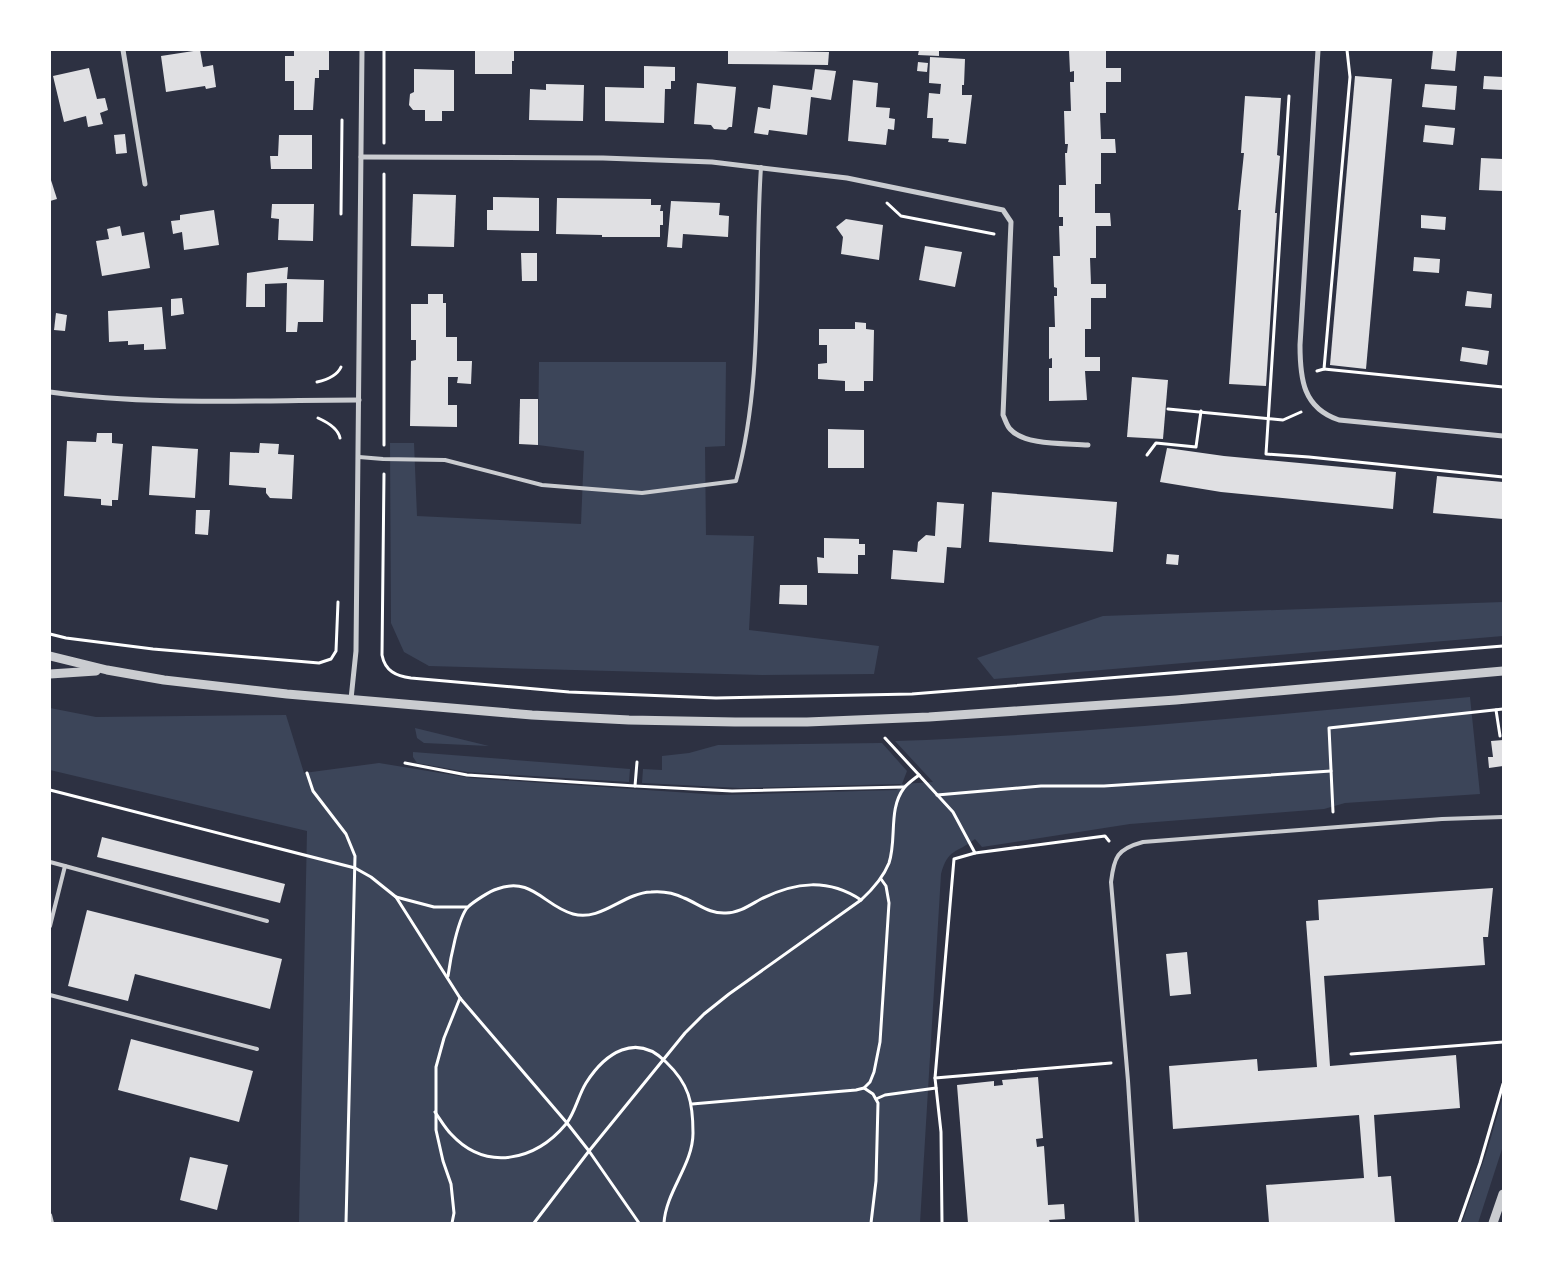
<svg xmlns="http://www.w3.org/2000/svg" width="1553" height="1273" viewBox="0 0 1553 1273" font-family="'Fira Sans',sans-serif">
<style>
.green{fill:#3c4559}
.building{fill:#e0e0e3}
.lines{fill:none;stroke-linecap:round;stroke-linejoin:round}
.path{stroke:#fff;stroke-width:3}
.service{stroke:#caccd0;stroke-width:4}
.minor{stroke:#caccd0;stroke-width:5}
.tertiary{stroke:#caccd0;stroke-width:9}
</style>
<rect width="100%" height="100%" fill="#2d3142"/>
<g class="green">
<polygon points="539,362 726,362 725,446 705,447 706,535 754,536 749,630 879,646 874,674 762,675 429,666 404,652 391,623 390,443 414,443 417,516 581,524 584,451 538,445"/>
<polygon points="1503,602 1503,636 994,679 977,658 1103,616"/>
<path d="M1470,697L1480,794L1345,803L1324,809L1130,824L982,847L975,839C956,854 948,848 941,874L920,1223H299L307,831L50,770V708L96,717L286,715L304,773L379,763L471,778L720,795L897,790L901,784L740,788L642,783L643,769L662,770V756L689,753L718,745L882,743L907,771L902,784L933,782L895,741C1087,734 1279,714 1470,697Z"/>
<polygon points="415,728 489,746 424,743 417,738"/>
<polygon points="413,752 630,769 629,782 467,772 417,763 413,757"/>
<polygon points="1503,1096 1503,1146 1478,1223 1462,1223 1487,1151"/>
</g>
<g class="building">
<polygon points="200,50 203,67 213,65 216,87 206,89 205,86 166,92 161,56"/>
<polygon points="294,50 329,50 329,70 319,70 319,78 315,78 313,110 294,110 294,81 285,81 285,56 294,56"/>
<polygon points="475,50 514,50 514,61 512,61 512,74 475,74"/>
<polygon points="728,50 829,52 828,65 728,64"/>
<polygon points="919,50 939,50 939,56 918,55"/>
<polygon points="1069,50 1106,50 1106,68 1121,68 1121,82 1106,82 1106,113 1100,113 1101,139 1115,139 1116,153 1101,153 1101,184 1095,184 1095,213 1110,213 1111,226 1096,226 1096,258 1090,258 1091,284 1106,284 1106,298 1091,298 1091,329 1085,329 1085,357 1100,357 1100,371 1085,371 1087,400 1049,401 1049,368 1052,368 1052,358 1049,359 1049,327 1055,327 1054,296 1057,296 1057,288 1054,287 1053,256 1060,256 1059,226 1063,226 1063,217 1059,217 1059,185 1066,185 1065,153 1067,153 1068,144 1065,144 1064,111 1071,111 1070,82 1074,82 1074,71 1070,72"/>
<polygon points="1433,50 1457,50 1455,71 1431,69"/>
<polygon points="930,57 965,59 964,85 962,85 962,95 972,95 966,144 948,142 949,139 932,138 933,118 927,118 929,93 940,94 941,84 929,83"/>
<polygon points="918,62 928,63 927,72 917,71"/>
<polygon points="644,66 675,67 675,81 671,81 671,89 665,89 664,123 605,121 605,87 644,88"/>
<polygon points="89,68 97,99 105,98 108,110 100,113 103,124 88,127 86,116 64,122 53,76"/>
<polygon points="414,69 454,70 454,111 442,111 442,121 425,121 425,110 413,110 409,105 410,94 414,92"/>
<polygon points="815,69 836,71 831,100 811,97 807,135 769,130 768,135 754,133 758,107 770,109 773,85 812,90"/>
<polygon points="1355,76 1392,79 1366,369 1330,365"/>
<polygon points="1484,76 1503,77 1503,90 1483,89"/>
<polygon points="853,80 878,83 876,107 890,108 889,118 895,119 894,130 888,129 886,145 848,141"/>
<polygon points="697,83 736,87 732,127 729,127 726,130 714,129 711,125 694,124"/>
<polygon points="546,84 584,85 583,121 529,120 530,89 546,90"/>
<polygon points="1425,84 1457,86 1455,110 1422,107"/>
<polygon points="1245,96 1281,98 1277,155 1280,156 1275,213 1277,213 1266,386 1229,384 1241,210 1238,210 1244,153 1241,153"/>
<polygon points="1425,125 1455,128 1453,145 1423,142"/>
<polygon points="125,134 127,153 116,154 114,135"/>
<polygon points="279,135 312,135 312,169 271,169 270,156 278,156"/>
<polygon points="1481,158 1503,159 1503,191 1479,190"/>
<polygon points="50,177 57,199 50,201"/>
<polygon points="413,194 456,195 454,247 411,246"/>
<polygon points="493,197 539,198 539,231 487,230 487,210 493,210"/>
<polygon points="557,198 651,199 651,205 661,205 660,211 663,211 663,225 660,225 660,237 602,237 602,235 556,234"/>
<polygon points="671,201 720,203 719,215 729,216 728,237 683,234 682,248 667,247"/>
<polygon points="272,204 314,204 313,241 278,240 279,219 271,218"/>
<polygon points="214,210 219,245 184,250 182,232 173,234 171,221 180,220 180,215"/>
<polygon points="1421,215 1446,217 1445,230 1421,228"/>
<polygon points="846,219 883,225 879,260 841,254 843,237 836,227"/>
<polygon points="120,226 122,236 144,232 150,268 102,276 96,241 109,239 107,229"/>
<polygon points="925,246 962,252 955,287 919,280"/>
<polygon points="521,253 537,253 537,281 522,281"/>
<polygon points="1414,257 1440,259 1439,273 1413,271"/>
<polygon points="288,267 287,279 324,280 323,322 298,322 297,332 286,332 287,283 265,284 265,307 246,307 247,273"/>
<polygon points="1467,291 1492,294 1491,308 1465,306"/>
<polygon points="428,294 443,294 443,303 446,303 446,337 457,337 457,361 472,361 471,384 457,383 458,377 448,377 448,405 457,405 457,427 410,426 411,361 416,360 416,340 411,340 411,304 428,304"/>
<polygon points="182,298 184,314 171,316 171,299"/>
<polygon points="162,307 166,349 144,350 144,344 128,345 128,341 109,342 108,311"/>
<polygon points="56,313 67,315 65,331 54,330"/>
<polygon points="855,322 866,323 866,329 874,330 873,381 864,381 864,391 845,391 845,381 818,379 818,364 827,363 827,345 819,345 819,329 855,329"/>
<polygon points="1462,347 1489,351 1487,365 1460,361"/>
<polygon points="1132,377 1168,380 1163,439 1127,437"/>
<polygon points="520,399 538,399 538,445 519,444"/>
<polygon points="828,429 864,430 864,468 828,468"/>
<polygon points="97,433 112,433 112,443 123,444 118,500 112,500 112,506 101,505 101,499 64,496 67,441 96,442"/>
<polygon points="260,443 279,444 278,454 294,455 292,499 270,498 266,493 266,488 229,485 230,452 259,453"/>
<polygon points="152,446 198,449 195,498 149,495"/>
<polygon points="1167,448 1224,456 1396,472 1393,509 1221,492 1160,482"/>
<polygon points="1437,476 1503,482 1503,519 1433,513"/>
<polygon points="992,492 1117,502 1113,552 989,542"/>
<polygon points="937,502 964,504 961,548 947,547 944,583 891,579 893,550 917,552 918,542 926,535 935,536"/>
<polygon points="196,510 210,510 208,535 195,534"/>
<polygon points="824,538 859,539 859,544 865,544 865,555 858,555 858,574 818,573 817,557 824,558"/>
<polygon points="1167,554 1179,555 1178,565 1166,564"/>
<polygon points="780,585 807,585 807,605 779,604"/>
<polygon points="1503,740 1503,766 1489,768 1488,757 1493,757 1491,741"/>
<polygon points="102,837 285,884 280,903 97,857"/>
<polygon points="1493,888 1488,937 1483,937 1485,965 1324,976 1330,1066 1456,1055 1460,1108 1374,1115 1378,1177 1391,1176 1395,1223 1269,1223 1266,1185 1364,1178 1359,1115 1173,1129 1169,1066 1257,1059 1258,1071 1317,1067 1306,921 1319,920 1318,900"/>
<polygon points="87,910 282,959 270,1009 135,974 128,1001 68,986"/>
<polygon points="1187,952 1191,994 1170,996 1166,954"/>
<polygon points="131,1039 253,1071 239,1122 118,1090"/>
<polygon points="1038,1077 1043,1138 1036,1139 1037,1147 1044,1146 1048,1205 1064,1204 1065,1219 1049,1220 1050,1223 968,1223 957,1085 994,1081 994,1086 1003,1085 1002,1080"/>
<polygon points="190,1157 228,1165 217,1210 180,1200"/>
</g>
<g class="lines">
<g class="path">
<polyline points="1289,96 1266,454 1309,457 1503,477"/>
<polyline points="384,143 384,50"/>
<polyline points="887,203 901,216 994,234"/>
<polyline points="341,214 342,120"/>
<polyline points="1324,369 1503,387"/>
<polyline points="1317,371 1324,369 1350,77 1347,50"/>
<path d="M317,382C326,380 337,376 341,367"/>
<polyline points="1168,409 1283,420 1301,412"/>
<path d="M318,418C327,422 338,428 340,438"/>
<polyline points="384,445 384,174"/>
<polyline points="1147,455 1156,443 1196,447 1201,411"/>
<path d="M384,474L382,655C385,671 396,676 411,678L569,692L716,698L912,694L1503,646"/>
<polyline points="50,634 66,638 153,649 319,663 331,659 336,651 338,602"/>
<polyline points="1496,710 1500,736"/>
<polyline points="885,738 953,812 975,853"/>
<polyline points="405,763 467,775 635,786 637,762"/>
<polyline points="307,773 313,791 346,834 355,856 346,1223"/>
<polyline points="635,786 732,791 904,787"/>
<polyline points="50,790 355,868 371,877 396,897 460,998 567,1123 589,1151 639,1223"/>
<polyline points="937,795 1041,786 1104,786 1331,771"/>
<polyline points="1333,812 1329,728 1503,709"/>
<polyline points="396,897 434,907 467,907"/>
<path d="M448,976C450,961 458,917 468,907C473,902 490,891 497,889C532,876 544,906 573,914C601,922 623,893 651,892C662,891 674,893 684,898C699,904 709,914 726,913C739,913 750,905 761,899C795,882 828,878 861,900"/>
<polyline points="1351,1054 1503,1042"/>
<polyline points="935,1078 954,859 975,853 1105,836 1109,841"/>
<polyline points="864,1088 873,1094 878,1103 876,1181 871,1223"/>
<polyline points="876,1099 885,1095 936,1088"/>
<polyline points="692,1104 856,1090 864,1088 870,1082 874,1072 880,1042 889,903 886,886 881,879"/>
<path d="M435,1112C440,1119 445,1128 451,1134C486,1172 535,1161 566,1124C575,1113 578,1096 586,1083C605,1053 636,1032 666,1062C689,1084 693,1102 693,1133C693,1165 666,1191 664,1223"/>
<polyline points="452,1223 454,1213 451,1184 443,1161 436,1130 436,1067 444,1038 460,998"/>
<path d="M534,1223L589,1151L685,1033L704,1014L729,994L861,900C873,889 883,878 889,863C897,839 888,809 904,788C908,783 914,779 919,775"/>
<polyline points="942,1223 941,1132 935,1078 1111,1063"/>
<polyline points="1459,1223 1480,1163 1503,1084"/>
</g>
<g class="service">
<path d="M359,457L383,459L445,460L542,485L642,493L736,481C764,379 754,272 761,167"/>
<polyline points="50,862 65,866 50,926"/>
<polyline points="65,866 267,921"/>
<polyline points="50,995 257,1049"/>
<polyline points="50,1215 52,1223"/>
<path d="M1137,1223L1128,1081L1111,882C1114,857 1117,849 1143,842L1442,819L1503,817"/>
</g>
<g class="minor">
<polyline points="123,50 145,184"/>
<path d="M1318,50L1300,345C1300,379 1303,408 1339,420L1503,436"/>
<path d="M361,157L603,158L712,162L847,178L1003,210L1011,222L1003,415C1005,419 1007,426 1010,429C1025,446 1067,443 1088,445"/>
<path d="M50,392C152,406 256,400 359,400"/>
<polyline points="351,699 356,651 362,50"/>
</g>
<g class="tertiary">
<polyline points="50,656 107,670 164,680 287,694 532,715 629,720 735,722 807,722 929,717 1176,700 1503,671"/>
<polyline points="50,674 96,671"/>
<polyline points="1493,1223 1503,1194"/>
</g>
</g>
<rect width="1553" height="1273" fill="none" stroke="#ffffff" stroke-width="102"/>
</svg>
